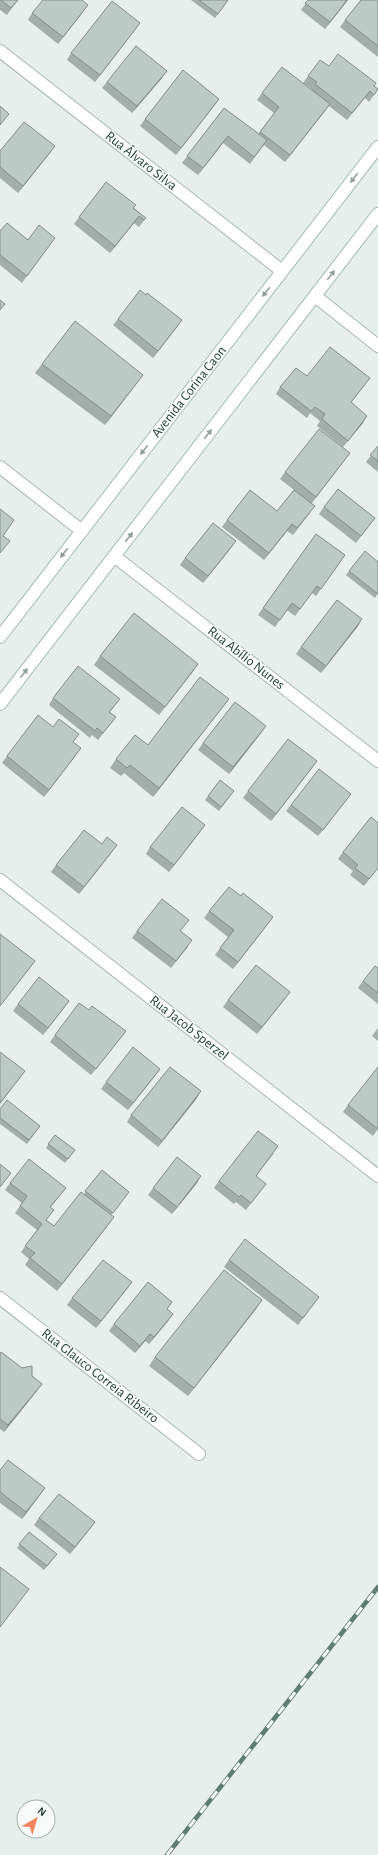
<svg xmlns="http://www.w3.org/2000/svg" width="378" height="1855" viewBox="0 0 378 1855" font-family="'Alegreya Sans',sans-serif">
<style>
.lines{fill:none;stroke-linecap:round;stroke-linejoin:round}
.minor-casing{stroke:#a8b8b2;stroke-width:14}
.secondary-casing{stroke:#a4bbb3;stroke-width:14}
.minor{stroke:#fff;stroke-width:12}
.secondary{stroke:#fff;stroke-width:12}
.rail-casing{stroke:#5f7d75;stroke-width:4.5}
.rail{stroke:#f7fbf9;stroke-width:3;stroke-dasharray:9;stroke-linecap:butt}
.wall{fill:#a1aea9}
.shaded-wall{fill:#838d89}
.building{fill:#bbcac4;stroke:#838d89}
.oneway{fill:#92a09c}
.labels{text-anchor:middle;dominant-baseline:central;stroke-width:3;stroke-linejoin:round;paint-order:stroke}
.street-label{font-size:14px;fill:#24423a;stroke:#f7fbf9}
</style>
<rect width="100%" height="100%" fill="#e6efeb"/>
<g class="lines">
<defs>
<g id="minor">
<polyline points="0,51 282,271"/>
<polyline points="315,296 378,346"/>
<polyline points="0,467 82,531"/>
<polyline points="114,556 378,761"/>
<polyline points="0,880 378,1176"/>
<polyline points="0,1298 199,1454"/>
</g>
<g id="secondary">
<polyline points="0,637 378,147"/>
<polyline points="0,704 378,214"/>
</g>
</defs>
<use href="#minor" class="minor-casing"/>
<use href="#secondary" class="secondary-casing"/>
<use href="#minor" class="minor"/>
<use href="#secondary" class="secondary"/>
<defs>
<polyline id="rail" points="167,1855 378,1587"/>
</defs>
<use href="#rail" class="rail-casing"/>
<use href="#rail" class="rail"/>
</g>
<g class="wall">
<polygon points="0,0 18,0 7,15 0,10"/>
<polygon points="191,0 228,0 215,18"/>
<polygon points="308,0 348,0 325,29 301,10"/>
<polygon points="378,0 378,57 340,27 345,20"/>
<polygon points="83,12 58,44 28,20 32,13"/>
<polygon points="140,23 95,82 67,60 71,53"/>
<polygon points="329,66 374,86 378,89 369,102 365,98 347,120 329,106 285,162 264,145 250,164 223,143 198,175 182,163 224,108 258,134 274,113 257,100 262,93 312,89 303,83 308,76"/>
<polygon points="162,78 132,113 102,88 107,82"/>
<polygon points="214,106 176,155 140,126 145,119"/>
<polygon points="0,151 50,153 18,193 0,178"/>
<polygon points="134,208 146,218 139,227 134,223 110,253 74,224 79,217"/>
<polygon points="0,231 28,240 55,238 22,283 0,265"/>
<polygon points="118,319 177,327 153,358 113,325"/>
<polygon points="42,364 137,383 105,425 35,373"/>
<polygon points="307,376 370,378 351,403 363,423 343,447 317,426 320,421 310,413 307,418 276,394 280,387"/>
<polygon points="378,446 378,472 366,462"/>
<polygon points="345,460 312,503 310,513 293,535 287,531 264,560 222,527 227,520 277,511 294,490 280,479 285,472"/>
<polygon points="324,507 375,518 356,543 319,514"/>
<polygon points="316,534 345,555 316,596 312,593 295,616 287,610 275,627 258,615"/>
<polygon points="231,548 203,583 180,565 185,558"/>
<polygon points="349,571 378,593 375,598 346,575"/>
<polygon points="358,626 321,673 296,654 301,647"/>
<polygon points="100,656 198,664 159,715 94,665"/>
<polygon points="53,698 120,699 110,712 116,717 98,740 92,735 90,738 49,705"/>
<polygon points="229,699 222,708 153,797 124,773 121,776 110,768 116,759 148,745"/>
<polygon points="261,733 229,774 198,750 203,743"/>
<polygon points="74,743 76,755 44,797 2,763 7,756"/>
<polygon points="312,768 271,821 243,798 248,791"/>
<polygon points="231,795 219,811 205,800 208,796"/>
<polygon points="346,800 318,836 286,811 291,805"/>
<polygon points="200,832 169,872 146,854 150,847"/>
<polygon points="102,844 112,852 79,894 51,872 56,865"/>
<polygon points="343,852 378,868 364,886 350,875 353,871 338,859"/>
<polygon points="241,896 273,917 233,969 215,955 228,937 204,918 209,911"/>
<polygon points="137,931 181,931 188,947 171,968 132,938"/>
<polygon points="378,968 378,1004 358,988 363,981"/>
<polygon points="290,992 257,1034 223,1007 228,1000"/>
<polygon points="69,1001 43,1035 13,1011 18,1004"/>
<polygon points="89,1010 126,1031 91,1075 50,1042 55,1035"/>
<polygon points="378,1028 378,1041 372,1036"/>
<polygon points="160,1069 128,1110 101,1089 106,1082"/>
<polygon points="197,1098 158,1147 127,1122 131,1115"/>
<polygon points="348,1105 378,1129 373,1136 343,1112"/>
<polygon points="0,1109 40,1126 27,1144 0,1124"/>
<polygon points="55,1135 75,1150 65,1163 46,1148"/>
<polygon points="274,1153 256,1176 266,1184 246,1210 236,1202 234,1204 214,1188 219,1181"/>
<polygon points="102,1170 129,1192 111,1215 109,1224 57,1291 25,1265 29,1259 21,1252 37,1230 15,1213 22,1203 5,1190 10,1183 66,1188 51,1207 46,1220 54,1226 84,1194"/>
<polygon points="197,1183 172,1214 148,1195 153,1188"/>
<polygon points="229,1260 319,1297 298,1325 224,1267"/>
<polygon points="132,1282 96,1328 67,1305 72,1298"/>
<polygon points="262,1300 256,1309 188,1396 149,1366 155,1357"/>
<polygon points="167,1309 173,1314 168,1321 149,1344 145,1341 135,1353 109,1331 114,1324"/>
<polygon points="0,1354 32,1376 42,1384 4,1432 0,1429"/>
<polygon points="0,1470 45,1488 22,1519 0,1503"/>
<polygon points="39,1518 95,1522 70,1554 34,1525"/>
<polygon points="29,1532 57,1554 44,1570 17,1548"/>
</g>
<g class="shaded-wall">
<polygon points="347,0 348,0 325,29 330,22"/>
<polygon points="88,5 83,12 58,44 63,37"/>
<polygon points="140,23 135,30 95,82 100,75"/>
<polygon points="167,71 162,78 132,113 137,106"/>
<polygon points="219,99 214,106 176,155 181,148"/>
<polygon points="330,104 325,111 285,162 290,155"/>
<polygon points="228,136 223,143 198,175 203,168"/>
<polygon points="55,146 50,153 18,193 23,186"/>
<polygon points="139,216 134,223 110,253 115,246"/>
<polygon points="182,320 177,327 153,358 158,351"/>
<polygon points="143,375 137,383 105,425 111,416"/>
<polygon points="367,416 363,423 343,447 348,441"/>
<polygon points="292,524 287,531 264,560 269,553"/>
<polygon points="236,541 231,548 203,583 208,576"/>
<polygon points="362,619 358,626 321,673 326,666"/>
<polygon points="198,664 192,673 159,715 165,707"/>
<polygon points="229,699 222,708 153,797 159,788"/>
<polygon points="266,726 261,733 229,774 233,767"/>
<polygon points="81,748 76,755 44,797 49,790"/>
<polygon points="317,761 312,768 271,821 276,814"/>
<polygon points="351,794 346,800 318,836 323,830"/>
<polygon points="205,825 200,832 169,872 174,865"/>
<polygon points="117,845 112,852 79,894 84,887"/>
<polygon points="273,917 268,924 233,969 238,962"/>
<polygon points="35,961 30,968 0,1006"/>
<polygon points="290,992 285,999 257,1034 262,1027"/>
<polygon points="69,1001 64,1008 43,1035 48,1028"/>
<polygon points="160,1069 155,1076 128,1110 133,1103"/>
<polygon points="25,1071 20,1078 0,1104 0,1103"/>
<polygon points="201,1091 197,1098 158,1147 162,1141"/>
<polygon points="201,1176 197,1183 172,1214 177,1207"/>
<polygon points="114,1217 109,1224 57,1291 62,1284"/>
<polygon points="132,1282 127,1289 96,1328 101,1321"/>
<polygon points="262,1300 256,1309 188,1396 194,1388"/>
<polygon points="173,1314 168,1321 149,1344 154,1337"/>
<polygon points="150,1334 145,1341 135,1353 140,1346"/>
<polygon points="42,1384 37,1391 4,1432 8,1425"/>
<polygon points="45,1488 40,1495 22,1519 26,1512"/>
<polygon points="95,1522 90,1529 70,1554 75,1547"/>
</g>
<g class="building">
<polygon points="1,0 18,0 11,8"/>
<polygon points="43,0 82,0 88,5 63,37 32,13"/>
<polygon points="199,0 228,0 218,14"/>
<polygon points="308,0 347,0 330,22 305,3"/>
<polygon points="361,0 378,0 378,46 345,20"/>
<polygon points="112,1 140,23 100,75 71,53"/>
<polygon points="136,46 167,71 137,106 107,82"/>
<polygon points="338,54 376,83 374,86 378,89 374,95 370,91 352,113 315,84 317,82 308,76 320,60 329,66"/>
<polygon points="282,67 330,104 290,155 260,132 279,107 262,93"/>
<polygon points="183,70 219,99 181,148 145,119"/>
<polygon points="0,106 9,114 0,125"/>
<polygon points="224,108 267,140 254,157 228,136 203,168 187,156"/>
<polygon points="24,122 55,146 23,186 0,167 0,151"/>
<polygon points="106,182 136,205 133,208 146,218 144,220 139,216 115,246 79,217"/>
<polygon points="7,223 28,240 39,225 55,238 27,276 0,255 0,231"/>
<polygon points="140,290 146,295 147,293 182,320 158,351 118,319"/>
<polygon points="0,300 5,304 0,310"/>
<polygon points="75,321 143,375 111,416 42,364"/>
<polygon points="330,347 370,378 351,402 367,416 348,441 322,419 325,414 315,407 311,411 280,387 296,368 307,376"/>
<polygon points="319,429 350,453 316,497 285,472"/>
<polygon points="378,446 378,461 370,455"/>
<polygon points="338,489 375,518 361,536 324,507"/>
<polygon points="250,490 277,511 294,490 315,506 297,528 292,524 269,553 227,520"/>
<polygon points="0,509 14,520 3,536 10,541 0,553"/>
<polygon points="213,523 236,541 208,576 185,558"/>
<polygon points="316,534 345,555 321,589 317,586 300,609 292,603 280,620 263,608"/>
<polygon points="365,551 378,562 378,594 349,571"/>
<polygon points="337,600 362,619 326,666 301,647"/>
<polygon points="134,613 198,664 165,707 100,656"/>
<polygon points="78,666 120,699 109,712 116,717 103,733 97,728 95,731 53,698"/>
<polygon points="200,677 229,699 159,788 130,765 127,768 116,759 135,735 148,745"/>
<polygon points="235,702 266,726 233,767 203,743"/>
<polygon points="38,715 53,727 59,719 79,734 73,742 81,748 49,790 7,756"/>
<polygon points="288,739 317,761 276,814 248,791"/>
<polygon points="319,769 351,794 323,830 291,805"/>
<polygon points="220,780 234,791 221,807 208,796"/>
<polygon points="182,807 205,825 174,865 150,847"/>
<polygon points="371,817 378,823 378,868 369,879 355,868 358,865 343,852"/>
<polygon points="84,830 102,844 107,837 117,845 84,887 56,865"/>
<polygon points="229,887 241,896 243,893 273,917 238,962 220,948 234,930 209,911"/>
<polygon points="162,899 189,920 180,931 192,940 176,961 137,931"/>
<polygon points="0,934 35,961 0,1006"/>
<polygon points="256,965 290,992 262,1027 228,1000"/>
<polygon points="375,966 378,968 378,993 363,981"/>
<polygon points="39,977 69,1001 48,1028 18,1004"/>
<polygon points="79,1003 89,1010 92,1006 126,1031 96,1069 55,1035"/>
<polygon points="133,1047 160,1069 133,1103 106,1082"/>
<polygon points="0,1052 25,1071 0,1103"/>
<polygon points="170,1067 201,1091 162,1141 131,1115"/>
<polygon points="378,1067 378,1129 348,1105"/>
<polygon points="7,1100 40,1126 29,1140 0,1118 0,1109"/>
<polygon points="258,1131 278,1146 256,1176 266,1184 251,1203 241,1195 239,1197 219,1181"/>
<polygon points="55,1135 75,1150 68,1159 48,1144"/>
<polygon points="177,1157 201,1176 177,1207 153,1188"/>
<polygon points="29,1159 66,1188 50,1207 54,1210 46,1220 54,1226 81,1192 114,1217 62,1284 30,1258 35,1253 25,1246 42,1224 20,1206 27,1196 10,1183"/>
<polygon points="0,1164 11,1173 0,1187"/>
<polygon points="102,1170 129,1192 113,1213 85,1191"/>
<polygon points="245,1239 319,1297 303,1318 229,1260"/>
<polygon points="103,1260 132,1282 101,1321 72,1298"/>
<polygon points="224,1270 262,1300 194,1388 155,1357"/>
<polygon points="148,1282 172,1302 167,1309 173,1314 154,1337 150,1334 140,1346 114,1324"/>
<polygon points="1,1352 22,1368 32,1366 32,1376 42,1384 8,1425 0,1419 0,1354"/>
<polygon points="8,1460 45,1488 26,1512 0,1492 0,1470"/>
<polygon points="59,1494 95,1522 75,1547 39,1518"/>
<polygon points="29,1532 57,1554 47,1566 19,1544"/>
<polygon points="0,1567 29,1589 0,1627"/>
</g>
<defs><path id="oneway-solid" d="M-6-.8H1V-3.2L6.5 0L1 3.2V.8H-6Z"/></defs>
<g class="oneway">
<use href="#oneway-solid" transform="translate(354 178) rotate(128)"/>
<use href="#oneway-solid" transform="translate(331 275) rotate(-52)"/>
<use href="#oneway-solid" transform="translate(266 292) rotate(128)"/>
<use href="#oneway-solid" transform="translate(208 434) rotate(-52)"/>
<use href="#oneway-solid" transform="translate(144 450) rotate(128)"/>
<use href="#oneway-solid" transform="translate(129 537) rotate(-52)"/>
<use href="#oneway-solid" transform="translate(64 553) rotate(128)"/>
<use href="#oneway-solid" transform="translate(24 673) rotate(-52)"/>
</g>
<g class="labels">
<g class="street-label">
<text transform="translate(141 161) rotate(38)">Rua Álvaro Silva</text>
<text transform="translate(189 392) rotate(-52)">Avenida Corina Caon</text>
<text transform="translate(246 658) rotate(38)">Rua Abílio Nunes</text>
<text transform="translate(189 1028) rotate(38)">Rua Jacob Sperzel</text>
<text transform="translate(100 1376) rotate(38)">Rua Glauco Correia Ribeiro</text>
</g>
</g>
<g transform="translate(36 1819) rotate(38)"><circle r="19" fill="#f7fbf9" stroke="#a3b1ad"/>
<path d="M0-3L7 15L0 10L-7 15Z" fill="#f4845f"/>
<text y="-6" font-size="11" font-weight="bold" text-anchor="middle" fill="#24423a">N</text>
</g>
</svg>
